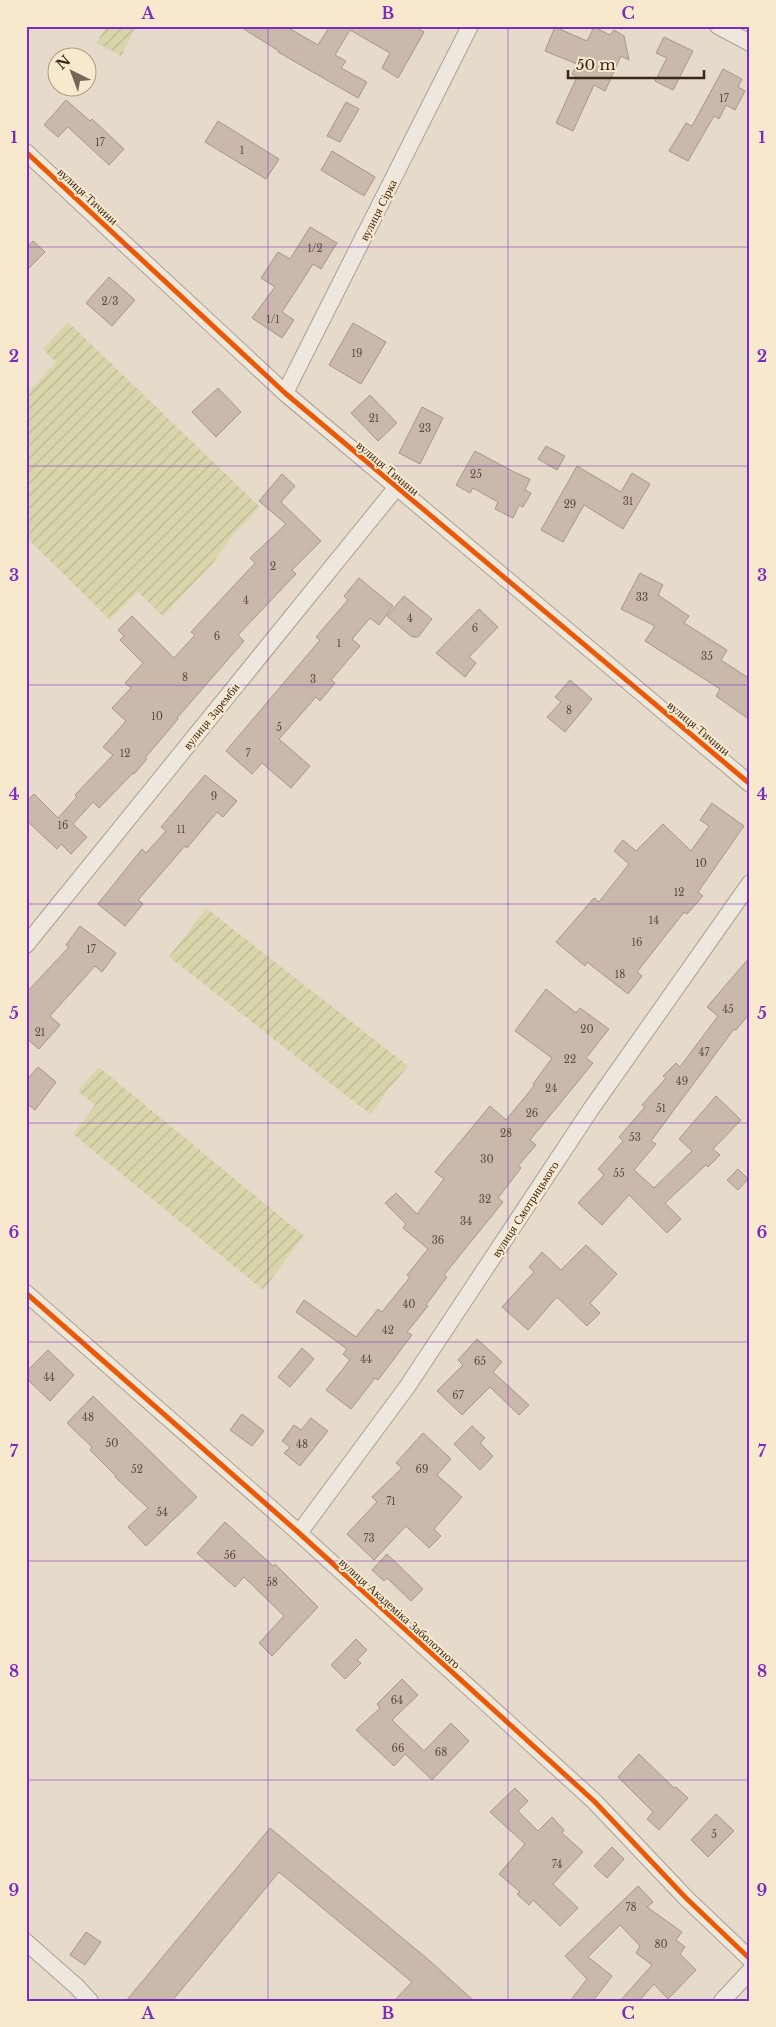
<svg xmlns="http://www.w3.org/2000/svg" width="776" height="2027" viewBox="0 0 776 2027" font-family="'Libre Baskerville',serif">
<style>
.garden{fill:url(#garden-furrows)}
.building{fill:#cab8aa;stroke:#a69689}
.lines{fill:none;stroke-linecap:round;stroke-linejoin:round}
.minor-casing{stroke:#aaa094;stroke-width:18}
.minor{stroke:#ede7dd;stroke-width:16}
.cycleway-casing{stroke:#f8e9ce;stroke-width:8}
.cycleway{stroke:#e8590c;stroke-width:5}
.grid{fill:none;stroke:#7b2cbf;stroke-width:1;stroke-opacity:0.55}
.labels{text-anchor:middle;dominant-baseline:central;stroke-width:4;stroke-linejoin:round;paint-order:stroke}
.number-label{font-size:10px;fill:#5d4b3f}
.street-label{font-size:12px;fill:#39271b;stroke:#f8e9ce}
.neatline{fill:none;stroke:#7b2cbf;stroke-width:2}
.grid-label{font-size:16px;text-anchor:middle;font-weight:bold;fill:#7b2cbf}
</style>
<defs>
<pattern id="garden-furrows" width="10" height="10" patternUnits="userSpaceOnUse" patternTransform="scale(1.25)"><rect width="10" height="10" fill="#d9d5ab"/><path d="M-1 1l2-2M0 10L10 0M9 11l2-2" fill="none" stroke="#bbb793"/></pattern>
</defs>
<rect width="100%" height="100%" fill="#e6dbca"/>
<g class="garden">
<polygon points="106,26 136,26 121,56 97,43"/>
<polygon points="68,322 260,507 235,533 212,564 163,616 138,592 110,620 26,537 26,395 56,362 43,349"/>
<polygon points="206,908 408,1066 387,1091 371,1115 169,957"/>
<polygon points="99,1067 304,1236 263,1290 73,1134 95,1105 78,1091"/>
</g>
<g class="building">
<polygon points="239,26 285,26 318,45 330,26 414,26 424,32 398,78 382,68 390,53 350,30 335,55 346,61 341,68 367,82 358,98 278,52 279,51"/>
<polygon points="555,27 587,41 594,27 610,35 614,30 624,36 629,60 621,56 605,91 594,85 573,131 556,123 577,77 572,74 577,64 545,51"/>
<polygon points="664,37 693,51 673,90 655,81 667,58 656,53"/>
<polygon points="723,69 742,79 738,87 745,91 735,110 726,105 719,119 714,116 688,161 669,151 686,123 692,126"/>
<polygon points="66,100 90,121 92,119 124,149 109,165 68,127 58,137 44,125"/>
<polygon points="346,102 359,109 340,142 327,136"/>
<polygon points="218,121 279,159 266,179 205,142"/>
<polygon points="332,151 375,177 364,196 321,170"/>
<polygon points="310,227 337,243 321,269 313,264 282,312 294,320 282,338 252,318 275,287 261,278 278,252 290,259"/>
<polygon points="33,241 45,252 26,271 26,248"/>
<polygon points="109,277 135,300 112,326 86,303"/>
<polygon points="353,323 386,342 361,384 329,365"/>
<polygon points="218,388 241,412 216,437 192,412"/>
<polygon points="370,395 397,423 378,441 351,413"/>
<polygon points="422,407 443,418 420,464 399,453"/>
<polygon points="546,446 565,456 557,470 538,459"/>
<polygon points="475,451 514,472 530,479 525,490 531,493 523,507 519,505 513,518 495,509 498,502 473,488 470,493 456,485"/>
<polygon points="577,466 621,492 632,473 650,484 623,529 584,505 563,542 541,530"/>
<polygon points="282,474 295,486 281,502 321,541 292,570 296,574 238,635 244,641 177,718 178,719 145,758 147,759 134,774 133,773 99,808 93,802 73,824 87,837 71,854 61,844 57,849 26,820 26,802 34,794 58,818 77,797 75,795 113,755 103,747 126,721 112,708 131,688 125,683 143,663 120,640 124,636 118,630 132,616 174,658 195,635 191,632 255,563 250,558 286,524 259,501"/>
<polygon points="640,573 663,585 658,595 689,616 684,623 727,650 721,660 750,679 750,720 716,696 720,689 645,641 655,626 621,609"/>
<polygon points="359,578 393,606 379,625 370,618 352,639 360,646 331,680 335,683 320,701 316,697 279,739 310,766 291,788 262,763 252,774 226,751 320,640 316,637 348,600 344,596"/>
<polygon points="404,596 432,619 418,637 412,637 387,616"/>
<polygon points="479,609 498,627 469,657 476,663 465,677 436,653"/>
<polygon points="570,680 592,699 565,732 547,717 561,702 555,697"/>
<polygon points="205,775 237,801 223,817 217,812 187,848 185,846 138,900 143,904 125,926 98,904 142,849 146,853 166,831 161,827"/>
<polygon points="712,803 744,826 698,892 703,896 687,914 684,912 637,972 642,976 628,994 587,962 585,966 556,942 594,898 599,902 629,864 614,851 623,840 636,851 663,824 691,851 709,826 700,820"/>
<polygon points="80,926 116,953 102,972 95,966 50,1016 60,1025 39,1049 26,1038 26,993 69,947 66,945"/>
<polygon points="750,957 750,1013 736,1030 734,1029 651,1141 656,1144 634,1170 654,1188 692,1151 679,1139 716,1096 741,1120 713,1149 720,1155 708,1167 706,1165 665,1203 681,1219 667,1233 629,1195 602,1225 578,1203 604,1175 598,1169 623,1141 619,1137 645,1107 642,1105 666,1078 663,1076 676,1063 680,1067 718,1016 707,1007"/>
<polygon points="546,989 576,1013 580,1008 609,1029 586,1058 593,1063 530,1140 536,1145 518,1166 521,1168 498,1198 503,1202 444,1275 447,1277 426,1305 428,1306 407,1332 412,1335 378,1380 375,1378 351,1409 326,1390 350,1360 343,1354 347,1349 296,1312 304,1300 356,1337 378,1309 382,1312 410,1277 407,1275 428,1249 403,1228 406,1224 385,1203 396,1193 417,1214 444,1179 435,1172 490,1106 506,1120 534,1086 533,1084 552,1058 515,1031"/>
<polygon points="38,1067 56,1082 35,1110 26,1103 26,1081"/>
<polygon points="738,1169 748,1179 738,1190 727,1180"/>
<polygon points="586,1245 617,1274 590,1303 600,1313 587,1326 557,1297 528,1330 502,1307 534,1272 529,1267 542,1252 561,1270"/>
<polygon points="477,1339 502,1362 493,1372 529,1405 519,1415 490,1387 462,1415 437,1391 463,1365 458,1360"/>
<polygon points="302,1348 314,1359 290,1387 278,1377"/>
<polygon points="48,1350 74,1375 50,1401 26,1378 26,1372"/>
<polygon points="93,1396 197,1497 146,1546 128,1527 148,1508 115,1477 116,1476 90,1450 92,1447 67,1423"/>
<polygon points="242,1414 264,1431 252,1446 230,1430"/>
<polygon points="311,1418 328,1431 300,1466 284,1453 290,1447 282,1441 294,1425 301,1430"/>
<polygon points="472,1426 485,1438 480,1443 493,1456 480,1470 454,1444"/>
<polygon points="423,1433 451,1459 437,1475 462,1497 434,1529 441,1536 429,1548 406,1526 374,1560 347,1534 377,1502 372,1497 402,1468 396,1463"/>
<polygon points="225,1522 273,1566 275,1564 318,1607 272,1656 259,1643 284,1616 244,1577 235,1587 197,1553"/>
<polygon points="387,1554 423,1589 411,1601 387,1578 384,1581 372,1570"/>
<polygon points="356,1639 367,1650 357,1660 361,1663 345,1679 331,1665"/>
<polygon points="402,1679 418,1695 392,1720 424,1751 451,1723 469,1741 432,1780 405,1754 394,1766 356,1730 380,1708 377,1704"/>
<polygon points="639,1754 674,1788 676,1787 688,1798 659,1830 647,1819 653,1812 618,1777"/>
<polygon points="515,1788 528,1801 518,1811 538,1831 552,1817 564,1830 562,1833 583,1852 553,1884 578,1908 560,1926 533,1900 529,1905 517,1894 520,1892 499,1874 525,1844 490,1812"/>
<polygon points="716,1814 734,1831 708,1857 691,1840"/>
<polygon points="270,1828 430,1961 474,2001 394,2001 412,1982 279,1872 172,2001 126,2001"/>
<polygon points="612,1847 624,1859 607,1878 594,1866"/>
<polygon points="638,1886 653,1902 647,1907 682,1932 676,1940 685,1947 680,1954 696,1970 668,1999 654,1984 639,2001 620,2001 652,1965 636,1953 640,1946 620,1925 588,1957 612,1976 593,2001 570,2001 587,1979 565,1956"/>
<polygon points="86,1932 101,1942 85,1965 70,1955"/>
</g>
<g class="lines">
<defs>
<g id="minor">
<polyline points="718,26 750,43"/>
<polyline points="26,152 285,393 750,784"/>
<polyline points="285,393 470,26"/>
<polyline points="26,945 396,488"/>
<polyline points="26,1293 299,1533 594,1801 686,1898 750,1959"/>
<polyline points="299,1533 407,1387 591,1109 750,883"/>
<polyline points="26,1942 76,1986 90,2001"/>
<polyline points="722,2001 750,1971"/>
</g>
</defs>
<use href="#minor" class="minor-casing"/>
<use href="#minor" class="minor"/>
<defs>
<g id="cycleway">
<polyline points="26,152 285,393 750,784"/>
<polyline points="26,1293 299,1533 594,1801 686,1898 750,1959"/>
</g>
</defs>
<use href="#cycleway" class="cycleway-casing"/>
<use href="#cycleway" class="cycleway"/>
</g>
<path class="grid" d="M268,26V2001M508,26V2001M26,247H750M26,466H750M26,685H750M26,904H750M26,1123H750M26,1342H750M26,1561H750M26,1780H750"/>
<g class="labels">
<g class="number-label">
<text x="724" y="98">17</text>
<text x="100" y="142">17</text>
<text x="242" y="150">1</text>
<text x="315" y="248">1/2</text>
<text x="110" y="301">2/3</text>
<text x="273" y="319">1/1</text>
<text x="357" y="353">19</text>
<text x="374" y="418">21</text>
<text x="425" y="428">23</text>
<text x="476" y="474">25</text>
<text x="628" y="501">31</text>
<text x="570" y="504">29</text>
<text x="273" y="566">2</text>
<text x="642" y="597">33</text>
<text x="246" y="600">4</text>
<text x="410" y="618">4</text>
<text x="475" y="628">6</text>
<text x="217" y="636">6</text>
<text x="339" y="643">1</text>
<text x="707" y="656">35</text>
<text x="185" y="677">8</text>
<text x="313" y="679">3</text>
<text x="569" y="710">8</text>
<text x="157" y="716">10</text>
<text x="279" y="727">5</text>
<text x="125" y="753">12</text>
<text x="248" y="753">7</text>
<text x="214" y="796">9</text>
<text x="63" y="825">16</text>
<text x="181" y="829">11</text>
<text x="701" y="863">10</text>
<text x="679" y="892">12</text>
<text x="654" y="920">14</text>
<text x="637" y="942">16</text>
<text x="91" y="949">17</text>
<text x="620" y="974">18</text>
<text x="728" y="1009">45</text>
<text x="587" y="1029">20</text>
<text x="40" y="1032">21</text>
<text x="704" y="1052">47</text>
<text x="570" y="1059">22</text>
<text x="682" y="1081">49</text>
<text x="551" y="1088">24</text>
<text x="661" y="1108">51</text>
<text x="532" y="1113">26</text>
<text x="506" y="1133">28</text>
<text x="635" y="1137">53</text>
<text x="487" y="1159">30</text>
<text x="619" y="1173">55</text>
<text x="485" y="1199">32</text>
<text x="466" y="1221">34</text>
<text x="438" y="1240">36</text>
<text x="409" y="1304">40</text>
<text x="388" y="1330">42</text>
<text x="366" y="1359">44</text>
<text x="480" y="1361">65</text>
<text x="49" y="1377">44</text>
<text x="458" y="1395">67</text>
<text x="88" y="1417">48</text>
<text x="112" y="1443">50</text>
<text x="302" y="1444">48</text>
<text x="137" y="1469">52</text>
<text x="422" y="1469">69</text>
<text x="391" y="1501">71</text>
<text x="162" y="1512">54</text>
<text x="369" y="1538">73</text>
<text x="230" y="1555">56</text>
<text x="272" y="1582">58</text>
<text x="397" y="1700">64</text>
<text x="398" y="1748">66</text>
<text x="441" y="1752">68</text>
<text x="714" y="1834">5</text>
<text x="557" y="1864">74</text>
<text x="631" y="1907">78</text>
<text x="661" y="1944">80</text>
</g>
<g class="street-label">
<text transform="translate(88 196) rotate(43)">вулиця Тичини</text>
<text transform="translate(378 210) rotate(-63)">вулиця Сірка</text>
<text transform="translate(388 468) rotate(40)">вулиця Тичини</text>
<text transform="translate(211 716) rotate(-51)">вулиця Заремби</text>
<text transform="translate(699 728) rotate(40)">вулиця Тичини</text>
<text transform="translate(525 1209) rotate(-57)">вулиця Смотрицького</text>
<text transform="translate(400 1613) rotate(42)">вулиця Академіка Заболотного</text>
</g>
</g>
<rect width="776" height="2027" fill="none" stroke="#f8e9ce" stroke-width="55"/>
<g transform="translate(72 72) rotate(318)"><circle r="24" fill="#f8e9ce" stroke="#ac9b86"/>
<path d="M0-4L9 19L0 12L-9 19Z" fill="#766658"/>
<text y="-8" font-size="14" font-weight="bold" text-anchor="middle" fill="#39271b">N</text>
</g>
<path d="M568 70v8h136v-8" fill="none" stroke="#39271b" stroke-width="2.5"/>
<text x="576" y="70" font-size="15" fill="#39271b" stroke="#f8e9ce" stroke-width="4" paint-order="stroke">50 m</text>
<rect x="28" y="28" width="720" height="1972" class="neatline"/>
<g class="grid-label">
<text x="148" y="19">A</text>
<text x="388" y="19">B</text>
<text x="628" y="19">C</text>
<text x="14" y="143">1</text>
<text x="762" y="143">1</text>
<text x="14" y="362">2</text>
<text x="762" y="362">2</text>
<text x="14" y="581">3</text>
<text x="762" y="581">3</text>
<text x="14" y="800">4</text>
<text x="762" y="800">4</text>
<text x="14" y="1019">5</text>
<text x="762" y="1019">5</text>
<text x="14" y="1238">6</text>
<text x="762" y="1238">6</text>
<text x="14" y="1457">7</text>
<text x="762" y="1457">7</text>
<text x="14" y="1677">8</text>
<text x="762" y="1677">8</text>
<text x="14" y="1896">9</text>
<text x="762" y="1896">9</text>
<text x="148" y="2019">A</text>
<text x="388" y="2019">B</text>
<text x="628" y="2019">C</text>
</g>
</svg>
